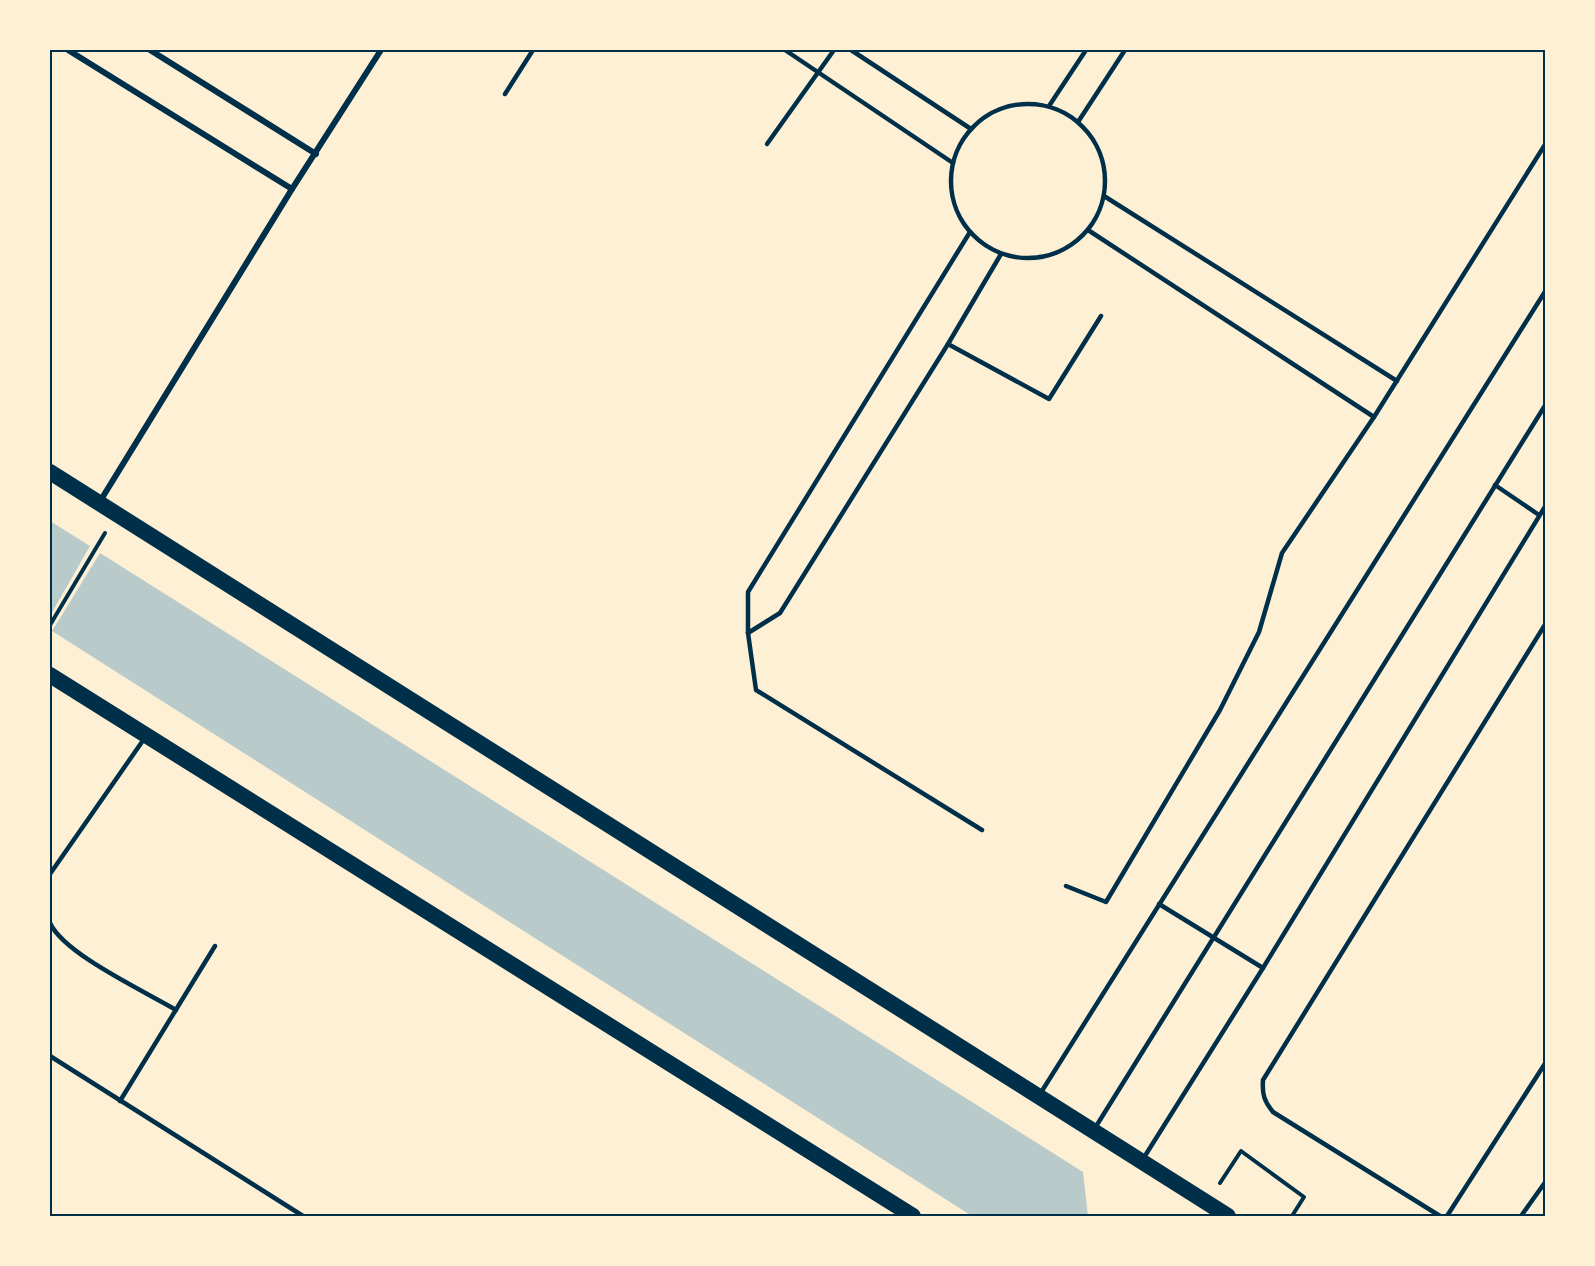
<svg xmlns="http://www.w3.org/2000/svg" width="1595" height="1266" viewBox="0 0 1595 1266" font-family="Arial,sans-serif">
<style>
.green{fill:#b9caca}
.lines{fill:none;stroke-linecap:round;stroke-linejoin:round}
.path{stroke:#003049;stroke-width:4}
.service{stroke:#003049;stroke-width:4.5}
.minor{stroke:#003049;stroke-width:6}
.trunk{stroke:#003049;stroke-width:16}
.neatline{fill:none;stroke:#003049;stroke-width:2}
</style>
<rect width="100%" height="100%" fill="#fdf0d5"/>
<g class="green">
<polygon points="50,521 90,546 50,616"/>
<polygon points="100,553 1083,1172 1088,1216 972,1216 52,631"/>
</g>
<g class="lines">
<g class="path">
<polyline points="50,625 105,533"/>
<polyline points="1220,1183 1241,1151 1304,1197 1292,1216"/>
</g>
<g class="service">
<polyline points="785,50 953,163"/>
<polyline points="851,50 971,129"/>
<polyline points="505,94 533,50"/>
<circle cx="1028" cy="181" r="77"/>
<polyline points="1049,106 1086,50"/>
<polyline points="1078,122 1125,50"/>
<polyline points="767,144 834,50"/>
<polyline points="1104,196 1397,381"/>
<polyline points="1088,230 1374,417"/>
<polyline points="970,232 748,592 748,633 756,690 982,830"/>
<polyline points="948,344 1049,399 1101,316"/>
<polyline points="1495,485 1539,515"/>
<polyline points="748,633 780,613 948,344 1001,254"/>
<polyline points="50,874 144,739"/>
<polyline points="1066,886 1106,902 1220,710 1259,632 1282,553 1374,417 1546,143"/>
<polyline points="1159,904 1263,968"/>
<path d="M50,923C64,954 144,991 176,1010"/>
<polyline points="50,1056 303,1216"/>
<polyline points="1040,1094 1546,290"/>
<polyline points="120,1101 215,946"/>
<polyline points="1095,1128 1546,404"/>
<polyline points="1143,1159 1263,968 1546,505"/>
<path d="M1440,1216L1273,1112C1264,1101 1262,1094 1263,1080L1546,623"/>
<polyline points="1447,1216 1546,1062"/>
<polyline points="1521,1216 1546,1181"/>
</g>
<g class="minor">
<polyline points="68,50 292,189"/>
<polyline points="150,50 316,154"/>
<polyline points="99,503 292,189 381,50"/>
</g>
<g class="trunk">
<polyline points="50,472 1228,1216"/>
<polyline points="50,675 913,1216"/>
</g>
</g>
<rect width="1595" height="1266" fill="none" stroke="#fdf0d5" stroke-width="102"/>
<rect x="51" y="51" width="1493" height="1164" class="neatline"/>
</svg>
